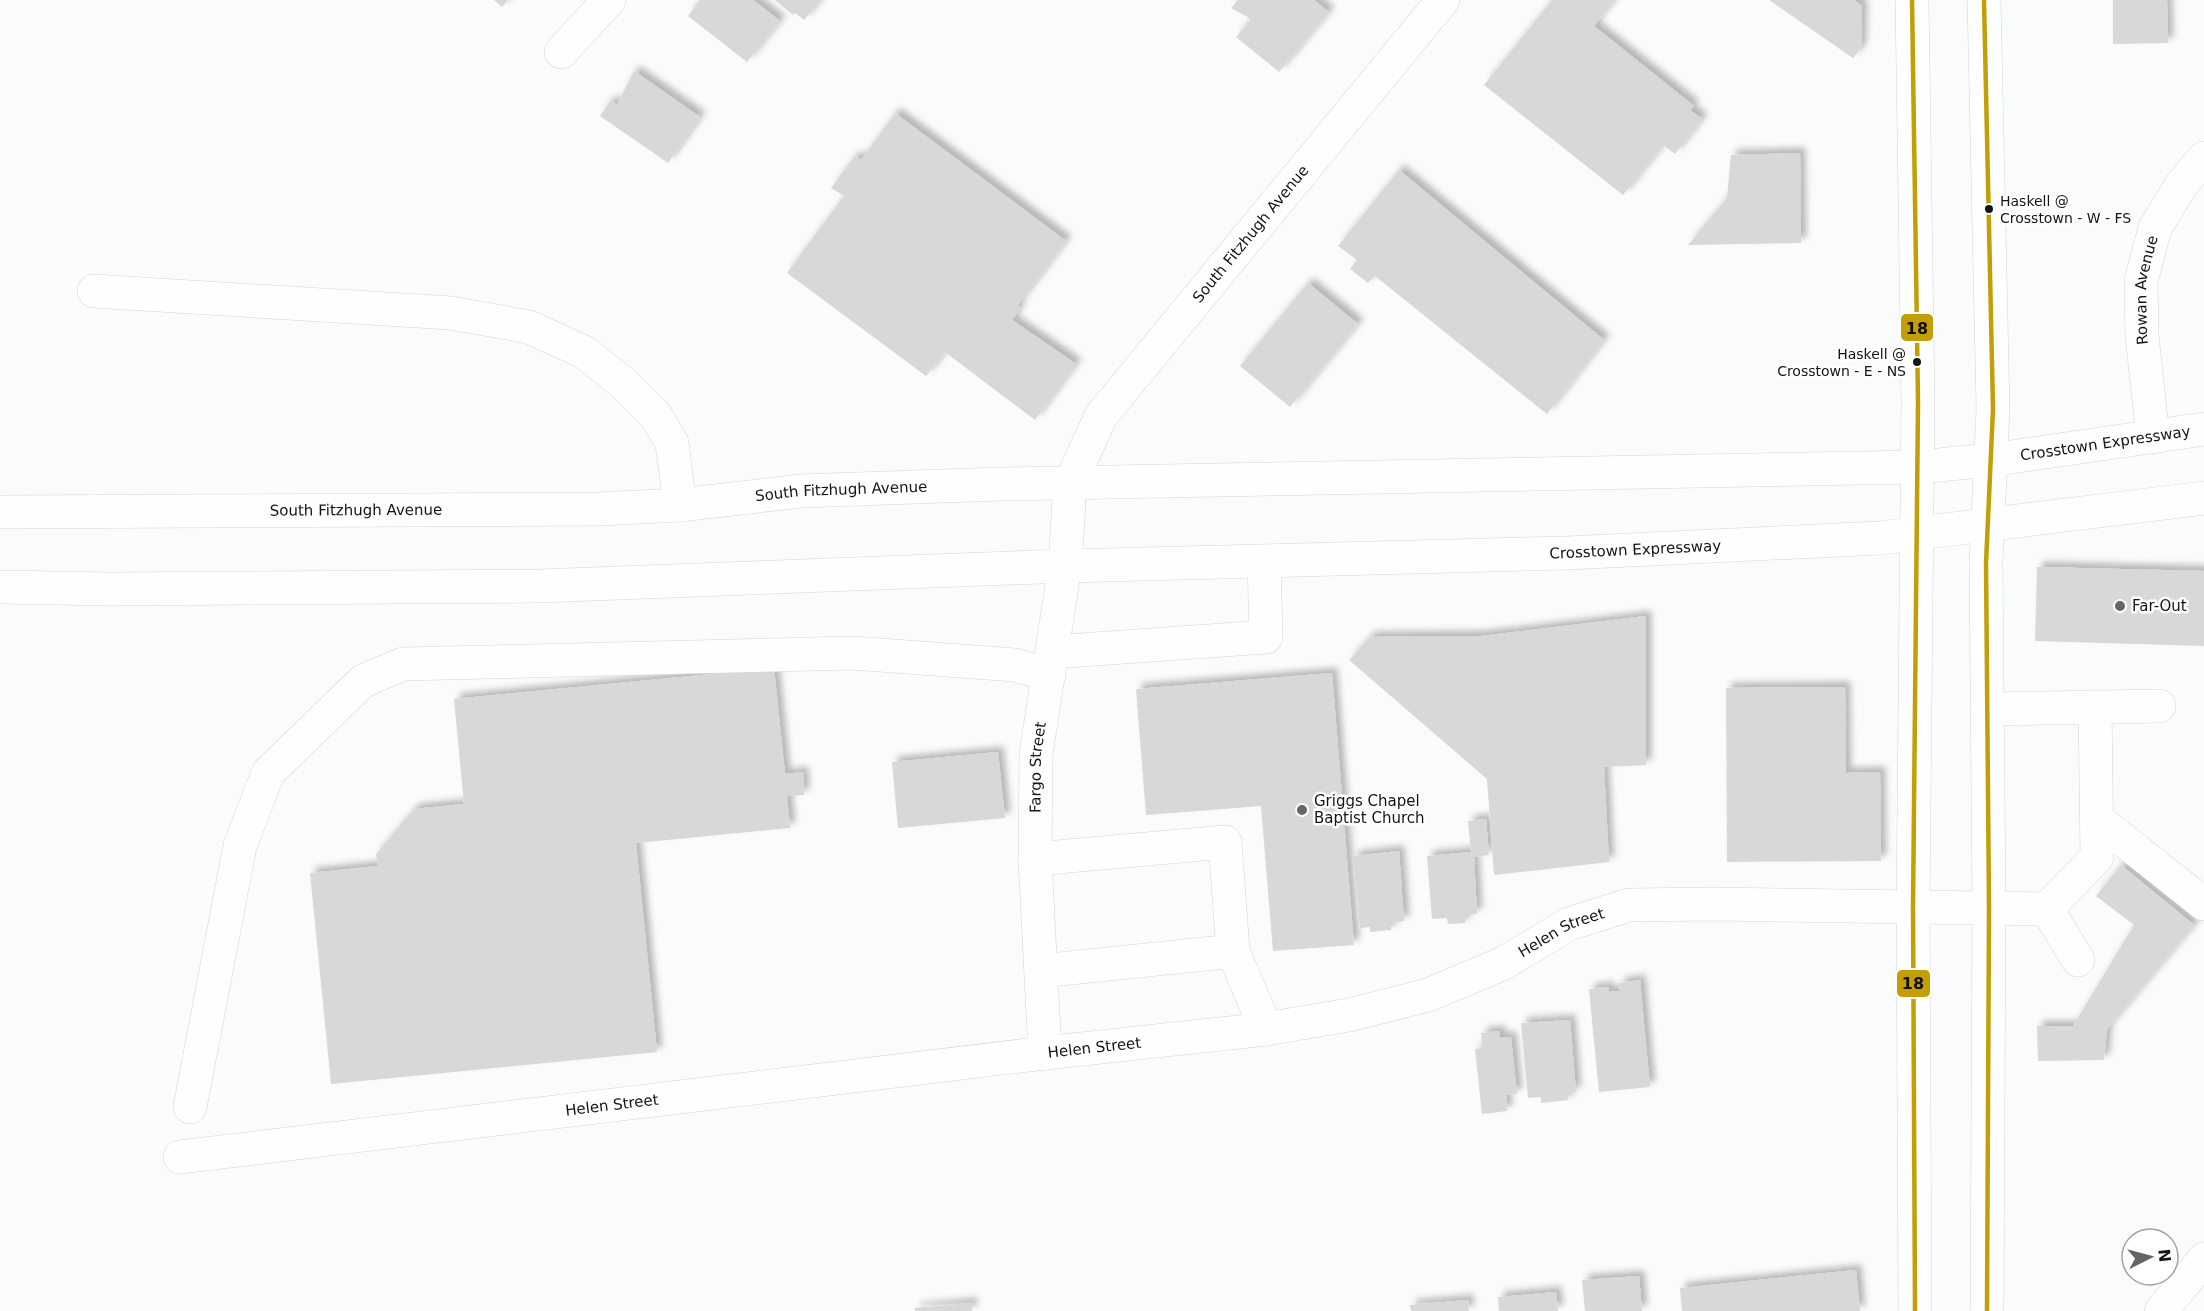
<svg xmlns="http://www.w3.org/2000/svg" width="2204" height="1311" viewBox="0 0 2204 1311" font-family="'DejaVu Sans',sans-serif">
<style>
.building{fill:#d6d8da;filter:url(#shadow)}
.lines{fill:none;stroke-linecap:round;stroke-linejoin:round}
.minor-casing{stroke:#d3d5d7;stroke-width:34}
.major-casing{stroke:#d3d5d7;stroke-width:34}
.minor{stroke:#fefeff;stroke-width:33}
.major{stroke:#fefeff;stroke-width:33}
.bus-1-casing{stroke:#fff;stroke-width:9}
.bus-1{stroke:#c49e06;stroke-width:4.5}
.bus-dot{fill:#121416;stroke:#fff;stroke-width:2}
.poi-dot{fill:#636567;stroke:#fff;stroke-width:2}
.labels{text-anchor:middle;dominant-baseline:central;stroke-width:5;stroke-linejoin:round;paint-order:stroke}
.bus-label{font-size:14px;fill:#121416;stroke:#fff;text-anchor:start}
.street-label{font-size:15px;fill:#121416;stroke:#fff}
.poi-label{font-size:15px;fill:#121416;stroke:#fff;text-anchor:start}
.line-badge{stroke:#fff;stroke-width:2}
.pale-badge-label{font-size:16px;text-anchor:middle;font-weight:bold;fill:#111}
</style>
<defs>
<filter id="shadow"><feDropShadow dx="5.5" dy="-5.5" stdDeviation="3" flood-color="#0004"/></filter>
</defs>
<rect width="100%" height="100%" fill="#f9fbfd"/>
<g class="building">
<polygon points="494,0 508,0 502,7"/>
<polygon points="700,0 753,0 780,21 747,62 688,16"/>
<polygon points="775,0 821,0 804,20 795,13 793,15"/>
<polygon points="1238,0 1314,0 1329,12 1279,72 1236,37 1251,19 1231,8"/>
<polygon points="1552,0 1614,0 1594,26 1694,106 1690,110 1702,119 1675,154 1663,145 1623,195 1484,85"/>
<polygon points="1769,0 1854,0 1862,6 1861,48 1853,58"/>
<polygon points="2113,0 2167,0 2168,43 2113,44"/>
<polygon points="634,71 700,117 668,163 600,116 610,101 617,105"/>
<polygon points="895,113 1066,241 1017,306 1020,308 1012,320 1076,364 1035,420 945,352 926,376 787,273 844,196 831,188 855,156 861,160"/>
<polygon points="1800,153 1801,243 1688,245 1727,198 1731,155"/>
<polygon points="1399,170 1604,340 1547,414 1375,276 1368,283 1350,269 1357,260 1338,246"/>
<polygon points="1308,283 1358,324 1290,407 1240,366"/>
<polygon points="2037,567 2204,571 2204,646 2035,641"/>
<polygon points="1646,616 1646,765 1604,767 1609,862 1494,875 1487,779 1349,660 1370,637 1481,636"/>
<polygon points="774,668 785,774 803,772 804,795 787,796 790,828 636,843 657,1052 331,1084 310,873 378,866 376,854 414,809 464,804 454,699"/>
<polygon points="1332,673 1354,945 1273,951 1261,806 1146,815 1136,689"/>
<polygon points="1845,687 1846,773 1880,772 1881,861 1727,862 1726,688"/>
<polygon points="998,752 1005,818 898,828 892,762"/>
<polygon points="1486,819 1489,855 1474,857 1477,914 1465,915 1465,923 1448,924 1447,918 1432,919 1427,856 1471,852 1468,821"/>
<polygon points="1399,851 1404,921 1391,923 1391,930 1370,932 1370,927 1360,928 1353,856"/>
<polygon points="2121,865 2194,925 2107,1029 2104,1060 2038,1061 2037,1026 2073,1026 2134,925 2096,896"/>
<polygon points="1640,980 1650,1087 1599,1092 1589,989 1608,987 1609,992 1620,991 1619,983"/>
<polygon points="1570,1020 1576,1092 1568,1093 1568,1100 1541,1103 1541,1097 1528,1098 1521,1023"/>
<polygon points="1500,1031 1500,1038 1511,1037 1517,1094 1506,1095 1507,1111 1482,1114 1475,1049 1482,1048 1481,1033"/>
<polygon points="1856,1270 1860,1311 1682,1311 1680,1288"/>
<polygon points="1639,1276 1642,1311 1585,1311 1582,1280"/>
<polygon points="1556,1292 1558,1311 1499,1311 1498,1297"/>
<polygon points="1468,1300 1469,1311 1411,1311 1410,1305"/>
<polygon points="972,1303 972,1311 915,1311 915,1308"/>
</g>
<g class="lines">
<defs>
<g id="minor">
<polyline points="561,52 609,0"/>
<polyline points="94,291 451,313 529,327 584,352 623,383 656,416 672,443 680,505"/>
<path id="s1" d="M2153,437L2142,336L2141,281L2155,228L2182,184L2204,158"/>
<polyline points="1052,652 1266,637 1264,561"/>
<polyline points="1987,709 2159,706"/>
<polyline points="2097,819 2204,904"/>
<polyline points="1035,859 1225,842 1233,951 1041,971"/>
<polyline points="1233,951 1266,1029"/>
<polyline points="2078,960 2047,909 2097,857 2095,707"/>
<path id="s2" d="M1045,1053L1035,859L1036,754L1065,566L1070,484L1101,416L1443,0"/>
<polyline points="190,1107 240,846 268,773 363,681 403,664 853,653 1015,665 1049,675"/>
<path id="s3" d="M180,1157L1045,1053L1266,1029L1349,1015L1428,995L1504,963L1569,924L1629,905L1714,904L2047,909"/>
<polyline points="2161,1311 2204,1259"/>
</g>
<g id="major">
<polyline points="1912,0 1918,401 1913,907 1915,1311"/>
<polyline points="1984,0 1993,409 1986,563 1989,908 1987,1311"/>
<path id="s4" d="M0,512L598,509L680,505L801,491L1000,484L1918,467L1990,460L2204,429"/>
<path id="s5" d="M0,587L110,589L539,586L1065,566L1567,553L1880,538L2204,498"/>
</g>
</defs>
<use href="#minor" class="minor-casing"/>
<use href="#major" class="major-casing"/>
<use href="#minor" class="minor"/>
<use href="#major" class="major"/>
<defs>
<g id="bus-1">
<polyline points="1912,0 1918,401 1913,907 1915,1311"/>
<polyline points="1984,0 1993,409 1986,563 1989,908 1987,1311"/>
</g>
</defs>
<use href="#bus-1" class="bus-1-casing"/>
<use href="#bus-1" class="bus-1"/>
</g>
<g class="bus-dot">
<circle cx="1989" cy="209" r="5"/>
<circle cx="1917" cy="362" r="5"/>
</g>
<g class="poi-dot">
<circle cx="2120" cy="606" r="6"/>
<circle cx="1302" cy="810" r="6"/>
</g>
<g class="labels">
<g class="bus-label">
<text x="2000" y="201">Haskell @<tspan x="2000" dy="17">Crosstown - W - FS</tspan></text>
<text x="1906" y="354" text-anchor="end">Haskell @<tspan x="1906" dy="17">Crosstown - E - NS</tspan></text>
</g>
<g class="street-label">
<text stroke="none"><textPath href="#s2" startOffset="882">South Fitzhugh Avenue</textPath></text>
<text stroke="none"><textPath href="#s1" startOffset="148">Rowan Avenue</textPath></text>
<text stroke="none"><textPath href="#s4" startOffset="2108">Crosstown Expressway</textPath></text>
<text stroke="none"><textPath href="#s4" startOffset="842">South Fitzhugh Avenue</textPath></text>
<text stroke="none"><textPath href="#s4" startOffset="356">South Fitzhugh Avenue</textPath></text>
<text stroke="none"><textPath href="#s5" startOffset="1636">Crosstown Expressway</textPath></text>
<text stroke="none"><textPath href="#s2" startOffset="286">Fargo Street</textPath></text>
<text stroke="none"><textPath href="#s3" startOffset="1407">Helen Street</textPath></text>
<text stroke="none"><textPath href="#s3" startOffset="921">Helen Street</textPath></text>
<text stroke="none"><textPath href="#s3" startOffset="435">Helen Street</textPath></text>
</g>
<g class="poi-label">
<text x="2132" y="606">Far-Out</text>
<text x="1314" y="801">Griggs Chapel<tspan x="1314" dy="17">Baptist Church</tspan></text>
</g>
</g>
<g class="line-badge">
<rect x="1900" y="313" width="34" height="29" rx="6" fill="#c49e06"/>
<rect x="1896" y="969" width="35" height="29" rx="6" fill="#c49e06"/>
</g>
<g class="pale-badge-label">
<text x="1917" y="334">18</text>
<text x="1913" y="989">18</text>
</g>
<g transform="translate(2150 1257) rotate(84)"><circle r="28" fill="#ffffff" stroke="#a0a1a2" stroke-width="1.5"/>
<path d="M0-4.5L10 22L0 15L-10 22Z" fill="#636567"/>
<text y="-9" font-size="16" font-weight="bold" text-anchor="middle" fill="#121416">N</text>
</g>
</svg>
